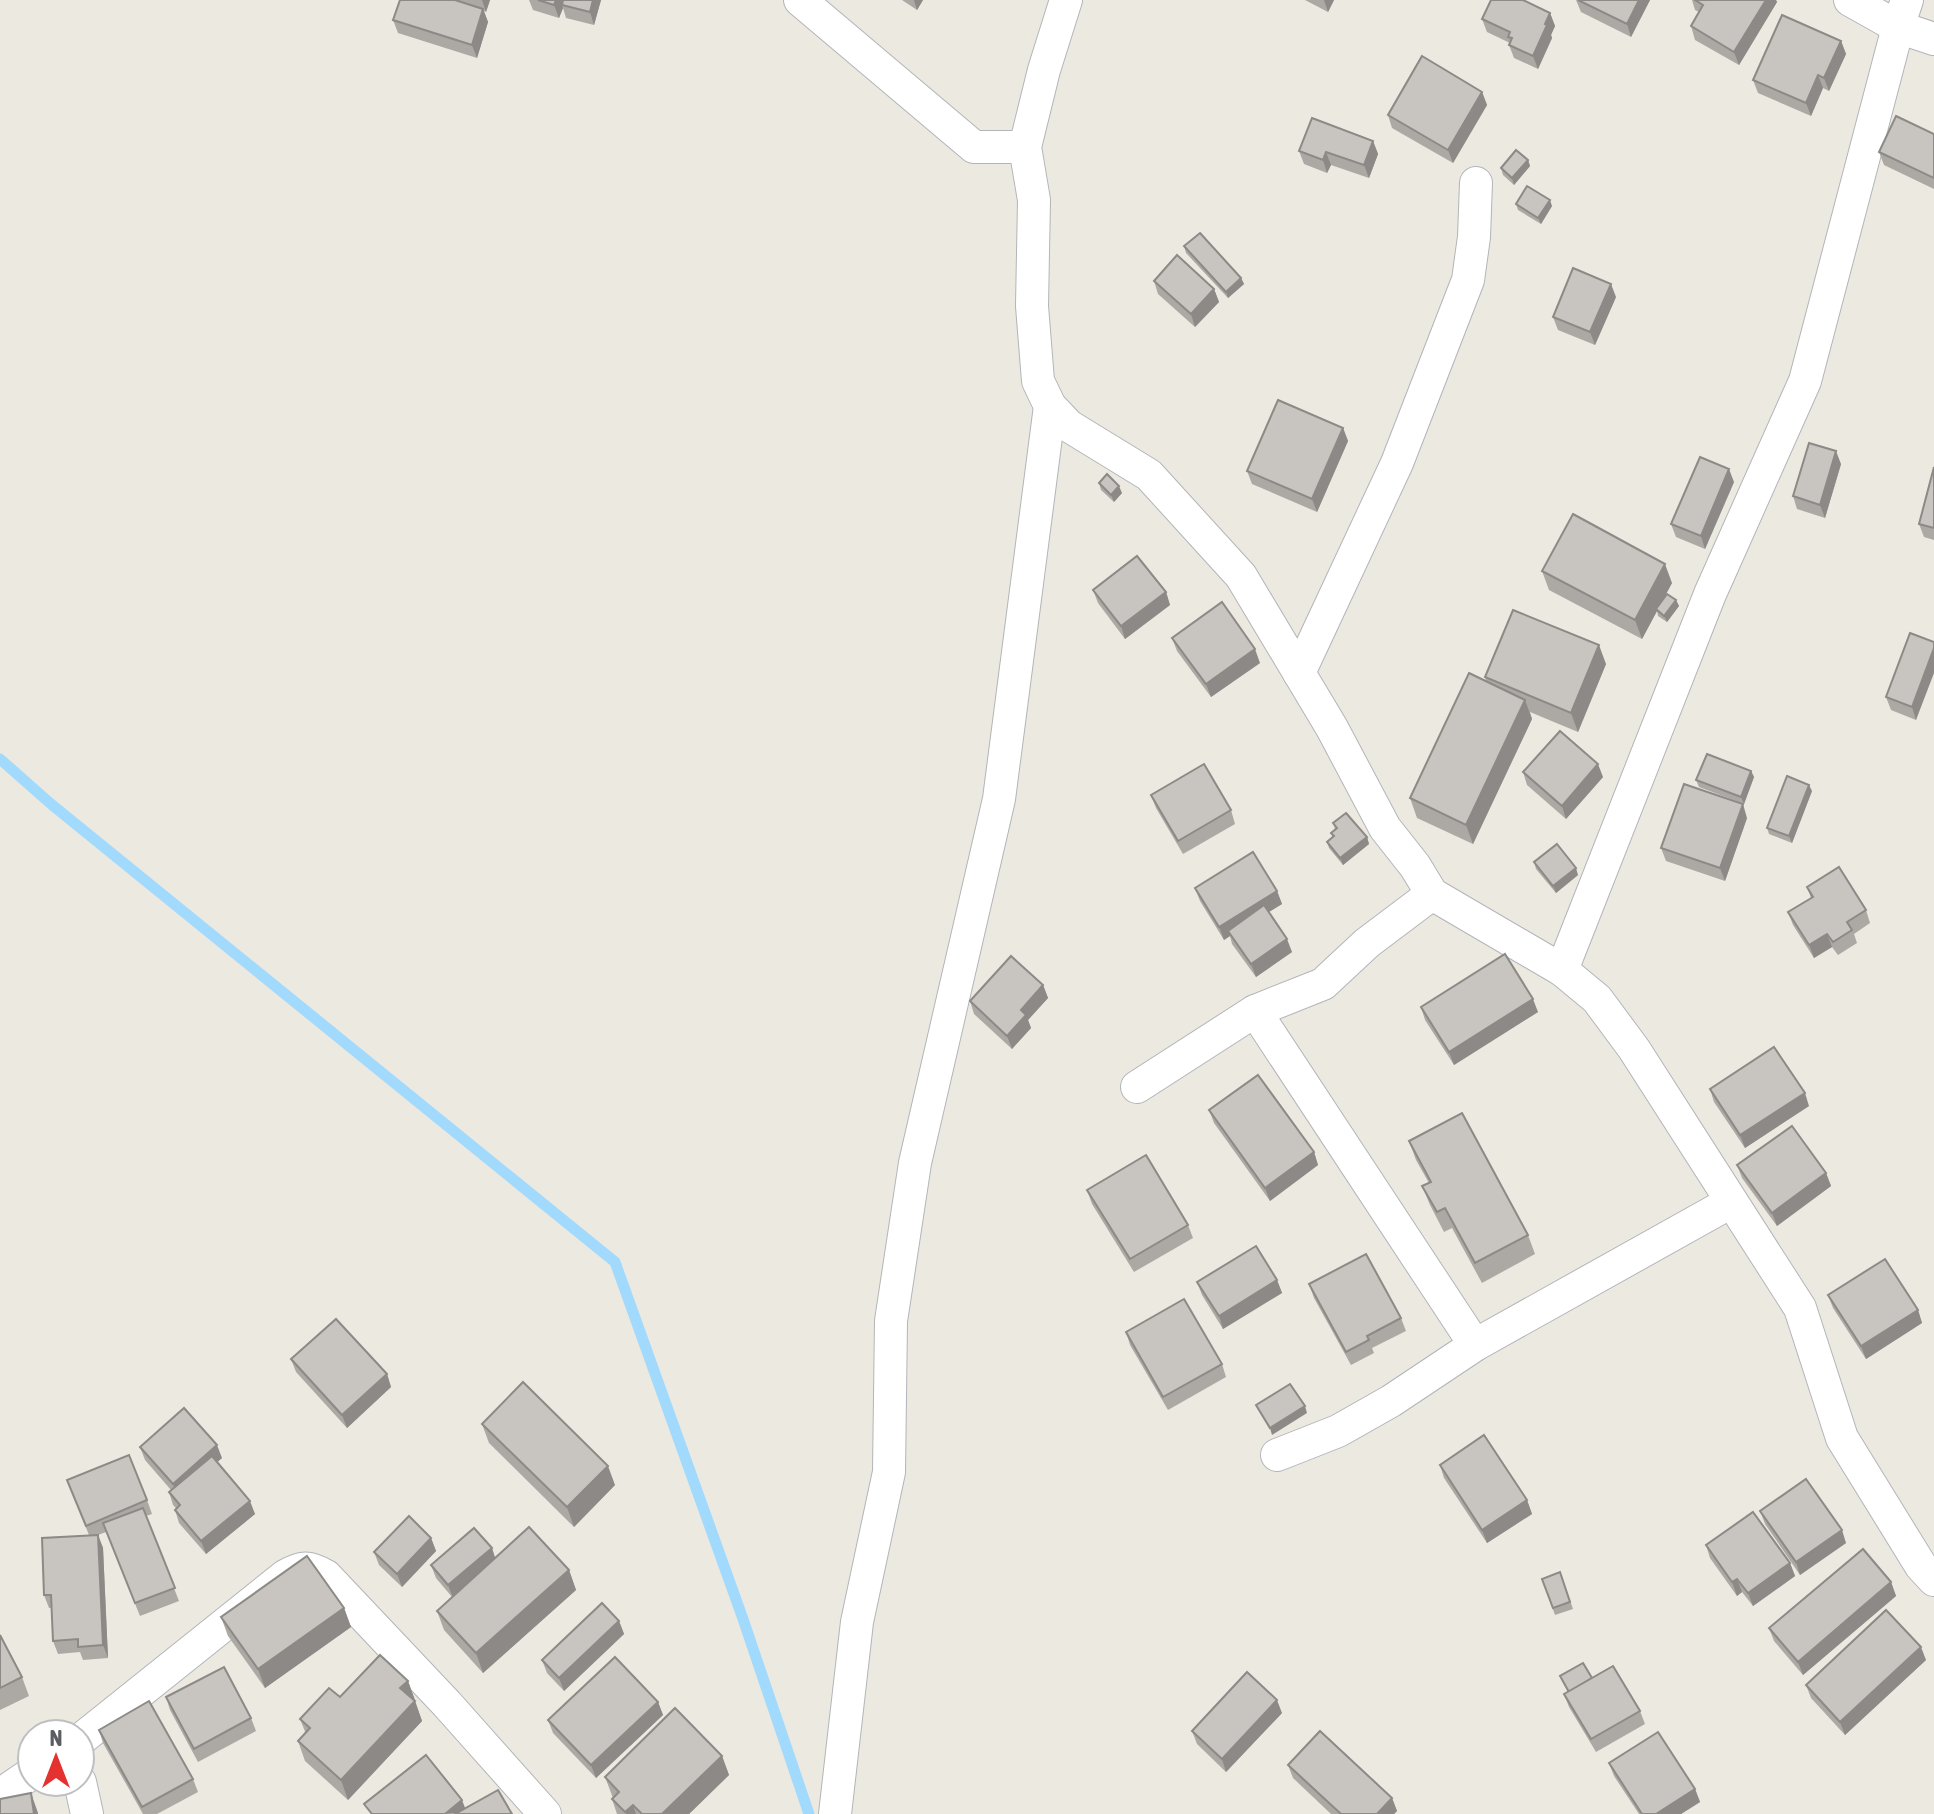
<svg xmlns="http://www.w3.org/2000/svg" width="1934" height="1814" viewBox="0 0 1934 1814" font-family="'Asap Condensed',sans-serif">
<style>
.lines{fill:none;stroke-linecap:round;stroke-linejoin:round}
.stream{stroke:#a1dafd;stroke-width:11}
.minor-casing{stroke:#b2b5b9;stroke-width:34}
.minor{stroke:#fff;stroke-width:32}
.wall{fill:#aca9a4}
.shaded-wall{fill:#8c8986}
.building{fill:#c8c4bf;stroke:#8c8986;stroke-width:2}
</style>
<rect width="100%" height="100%" fill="#ece9e1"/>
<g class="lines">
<polyline class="stream" points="0,759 51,804 615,1262 743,1619 809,1814"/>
<defs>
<g id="minor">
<polyline points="800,0 974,147 1025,147"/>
<polyline points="1066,0 1044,70 1025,147 1034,200 1032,306 1038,381 1050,406 1069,426 1149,475 1241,576 1332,728 1385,828 1415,866 1432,894 1562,970 1597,999 1634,1049 1800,1308 1842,1438 1921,1566 1934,1580"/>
<polyline points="1850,0 1898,27 1934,39"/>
<polyline points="1299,673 1397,463 1468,280 1474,237 1476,183"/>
<polyline points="1562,970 1710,594 1805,381 1898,27 1907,0"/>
<polyline points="1255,1011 1475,1345"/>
<polyline points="1137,1087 1255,1011 1323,984 1367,943 1432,894"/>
<polyline points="1277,1455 1338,1431 1391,1401 1475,1345 1731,1202"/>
<path d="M80,1740L285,1576C302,1566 309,1566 326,1576L447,1704L545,1814"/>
<polyline points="80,1782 87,1814"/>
<polyline points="0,1795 32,1773"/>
<polyline points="835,1814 857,1622 889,1472 891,1321 915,1163 999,799 1050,406"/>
</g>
</defs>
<use href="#minor" class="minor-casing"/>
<use href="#minor" class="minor"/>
</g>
<g class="wall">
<polygon points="400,0 490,0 486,12 484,11 488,22 477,58 398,33 393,20"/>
<polygon points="529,0 601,0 594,25 566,18 563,8 559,18 533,10"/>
<polygon points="902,0 923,0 917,10"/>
<polygon points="1305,0 1334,0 1328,12"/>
<polygon points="1576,0 1650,0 1631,37 1581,12"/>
<polygon points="1692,0 1776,0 1777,2 1739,65 1695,40 1691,26 1699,12 1695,10"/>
<polygon points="1550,13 1555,26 1551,35 1552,38 1538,69 1514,58 1509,45 1510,43 1487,32 1482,19"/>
<polygon points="1841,41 1846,54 1829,91 1823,88 1811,116 1758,93 1753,80"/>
<polygon points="1482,92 1487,105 1453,163 1392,128 1388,115"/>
<polygon points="1934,134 1934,189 1884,165 1879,152"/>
<polygon points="1373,141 1378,154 1369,178 1331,165 1327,173 1304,164 1299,151"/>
<polygon points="1528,160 1530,166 1514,185 1503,175 1501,168"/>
<polygon points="1516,204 1552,206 1541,224 1518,210"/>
<polygon points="1184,246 1241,278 1244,284 1228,298 1186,253"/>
<polygon points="1154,281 1214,289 1219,302 1195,327 1158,294"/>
<polygon points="1616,297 1595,345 1558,330 1553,317"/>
<polygon points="1343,428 1348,441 1317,512 1252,484 1247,471"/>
<polygon points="1841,464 1825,518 1797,509 1793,496"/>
<polygon points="1934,467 1934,540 1924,537 1919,524"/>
<polygon points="1734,482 1705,549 1676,537 1671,524"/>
<polygon points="1099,483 1122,493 1114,502 1101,490"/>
<polygon points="1542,571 1672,583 1663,599 1676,600 1679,606 1667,622 1658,616 1657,611 1642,639 1549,590"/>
<polygon points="1093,590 1166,592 1170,605 1125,639 1098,603"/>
<polygon points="1172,638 1260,663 1211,697 1177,651"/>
<polygon points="1934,642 1916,720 1891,710 1886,697"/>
<polygon points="1606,664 1578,732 1530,712 1532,719 1473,844 1417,818 1410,798 1486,681 1485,677"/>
<polygon points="1751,771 1754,777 1744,804 1699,787 1696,780"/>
<polygon points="1523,772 1603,777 1566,819 1527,785"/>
<polygon points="1812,791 1792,843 1769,834 1767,828"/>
<polygon points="1151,795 1231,810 1235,824 1183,854 1156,808"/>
<polygon points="1747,818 1725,881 1666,861 1661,848"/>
<polygon points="1333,823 1367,837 1369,844 1343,865 1329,848 1327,842 1333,837 1331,833 1335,829"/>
<polygon points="1534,862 1578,875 1556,893 1536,869"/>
<polygon points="1807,887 1866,910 1870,923 1854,934 1857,943 1838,955 1832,947 1814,958 1793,925 1788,912 1811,898"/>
<polygon points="1195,888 1277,891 1282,904 1269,912 1292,952 1256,977 1232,944 1230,936 1224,940 1200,901"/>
<polygon points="1043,985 1048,998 1028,1020 1031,1028 1012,1049 974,1014 970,1001"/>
<polygon points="1421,1007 1538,1012 1454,1065 1425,1020"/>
<polygon points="1710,1089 1809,1106 1745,1148 1714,1102"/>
<polygon points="1209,1110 1314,1152 1318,1165 1270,1201 1214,1123"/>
<polygon points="1409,1141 1528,1235 1535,1254 1482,1283 1452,1228 1444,1232 1430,1205 1422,1186 1429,1183 1416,1160"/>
<polygon points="1737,1165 1826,1173 1831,1186 1777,1226 1742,1178"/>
<polygon points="1087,1190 1188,1225 1193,1238 1134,1272 1092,1204"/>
<polygon points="1277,1280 1282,1293 1223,1329 1202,1295 1197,1282"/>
<polygon points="1309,1284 1401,1318 1406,1331 1372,1348 1374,1353 1351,1365 1314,1298"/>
<polygon points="1828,1295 1918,1310 1922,1323 1866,1359 1833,1308"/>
<polygon points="1126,1332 1222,1364 1226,1377 1168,1410 1130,1345"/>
<polygon points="291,1359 387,1374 391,1387 347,1428 296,1372"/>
<polygon points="482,1424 615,1485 574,1527 489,1443"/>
<polygon points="140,1447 222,1458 217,1462 255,1514 206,1554 179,1523 175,1510 176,1508 173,1505 169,1492 171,1490 145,1460"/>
<polygon points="1440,1465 1527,1500 1532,1514 1487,1543 1444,1478"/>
<polygon points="67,1480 147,1500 152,1514 146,1516 179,1601 140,1616 106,1532 98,1535 103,1548 108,1658 83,1660 80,1652 58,1654 53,1641 52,1608 49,1608 44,1595 89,1535"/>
<polygon points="1760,1511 1846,1543 1800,1575 1765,1524"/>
<polygon points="431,1538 436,1551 402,1587 379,1565 374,1552"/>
<polygon points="1706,1545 1790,1563 1795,1576 1753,1606 1742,1592 1737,1596 1710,1558"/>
<polygon points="492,1548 495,1558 569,1570 576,1590 483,1673 444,1630 437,1611 452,1597 436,1578 431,1565"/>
<polygon points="1560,1572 1573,1609 1555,1615 1542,1579"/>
<polygon points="1891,1582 1896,1596 1803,1675 1774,1641 1769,1628"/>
<polygon points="344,1608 351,1627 265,1688 228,1636 221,1617"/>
<polygon points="619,1621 624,1634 564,1691 547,1673 542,1660"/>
<polygon points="0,1635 22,1677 29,1696 0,1710"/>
<polygon points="1926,1660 1845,1735 1811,1698 1806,1685"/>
<polygon points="1560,1676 1592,1678 1640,1711 1645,1724 1596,1752 1569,1707 1564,1694 1568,1692"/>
<polygon points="408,1681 422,1721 348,1800 305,1761 298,1741 306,1734 300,1719 340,1697"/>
<polygon points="166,1697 251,1718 256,1731 198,1762 170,1710"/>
<polygon points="658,1702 663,1715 596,1778 553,1733 548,1720"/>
<polygon points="1282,1713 1226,1772 1197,1744 1192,1731"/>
<polygon points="99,1730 193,1779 198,1792 157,1814 143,1814 103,1743"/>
<polygon points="722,1756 729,1775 689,1814 617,1814 612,1799 613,1798 605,1777"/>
<polygon points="1609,1763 1695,1789 1700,1802 1681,1814 1639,1814 1614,1776"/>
<polygon points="1288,1765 1392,1798 1397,1811 1394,1814 1331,1814 1293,1778"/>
</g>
<g class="shaded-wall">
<polygon points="482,0 490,0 486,12"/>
<polygon points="556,0 565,0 562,5 563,8 559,18 554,5"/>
<polygon points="593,0 601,0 594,25 590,12"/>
<polygon points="914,0 923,0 917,10"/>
<polygon points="1324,0 1334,0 1328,12"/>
<polygon points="1639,0 1650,0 1631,37 1627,24"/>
<polygon points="1766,0 1776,0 1777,2 1739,65 1734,52"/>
<polygon points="483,9 488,22 477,58 472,45"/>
<polygon points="1550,13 1555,26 1551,35 1552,38 1538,69 1533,56"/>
<polygon points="1841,41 1846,54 1829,91 1824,78"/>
<polygon points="1818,75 1823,88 1811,116 1806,103"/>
<polygon points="1482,92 1487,105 1453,163 1448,150"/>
<polygon points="1373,141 1378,154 1369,178 1364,165"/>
<polygon points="1326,152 1331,165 1327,173 1323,160"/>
<polygon points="1528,160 1530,166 1514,185 1512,178"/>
<polygon points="1550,200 1552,206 1541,224 1538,218"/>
<polygon points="1241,278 1244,284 1228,298 1226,292"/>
<polygon points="1611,284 1616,297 1595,345 1590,332"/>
<polygon points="1214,289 1219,302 1195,327 1191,314"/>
<polygon points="1343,428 1348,441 1317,512 1312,499"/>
<polygon points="1836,451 1841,464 1825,518 1820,505"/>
<polygon points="1729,469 1734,482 1705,549 1701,536"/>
<polygon points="1119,486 1122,493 1114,502 1111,495"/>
<polygon points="1665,564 1672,583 1642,639 1635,620"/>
<polygon points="1166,592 1170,605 1125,639 1121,626"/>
<polygon points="1676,600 1679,606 1667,622 1664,616"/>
<polygon points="1599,645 1606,664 1578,732 1571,713"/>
<polygon points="1934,648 1934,673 1916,720 1912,707"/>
<polygon points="1255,649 1260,663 1211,697 1206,684"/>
<polygon points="1525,700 1532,719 1473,844 1466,825"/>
<polygon points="1598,764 1603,777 1566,819 1562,806"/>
<polygon points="1751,771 1754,777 1744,804 1741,797"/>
<polygon points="1809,785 1812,791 1792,843 1789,836"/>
<polygon points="1743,804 1747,818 1725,881 1720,868"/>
<polygon points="1367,837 1369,844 1343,865 1340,858"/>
<polygon points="1576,868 1578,875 1556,893 1553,886"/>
<polygon points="1277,891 1282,904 1231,935 1228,931 1230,936 1224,940 1219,927"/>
<polygon points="1827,934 1832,947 1814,958 1809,945"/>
<polygon points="1287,939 1292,952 1256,977 1251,964"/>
<polygon points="1043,985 1048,998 1028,1020 1031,1028 1012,1049 1007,1036 1021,1010"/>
<polygon points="1533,999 1538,1012 1454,1065 1449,1052"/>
<polygon points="1805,1093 1809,1106 1745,1148 1740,1135"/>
<polygon points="1314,1152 1318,1165 1270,1201 1265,1188"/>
<polygon points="1826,1173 1831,1186 1777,1226 1772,1213"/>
<polygon points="1277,1280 1282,1293 1223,1329 1219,1316"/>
<polygon points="1918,1310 1922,1323 1866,1359 1861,1346"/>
<polygon points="387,1374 391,1387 347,1428 342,1415"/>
<polygon points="1305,1406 1307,1413 1272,1435 1270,1428"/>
<polygon points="217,1445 222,1458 178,1497 173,1484"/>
<polygon points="608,1466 615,1485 574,1527 567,1507"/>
<polygon points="1527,1500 1532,1514 1487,1543 1482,1530"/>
<polygon points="250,1501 255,1514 206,1554 201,1541"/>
<polygon points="1842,1530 1846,1543 1800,1575 1796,1562"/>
<polygon points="98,1535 103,1548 108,1658 103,1645"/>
<polygon points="431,1538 436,1551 402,1587 397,1574"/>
<polygon points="492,1548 496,1561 453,1598 448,1585"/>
<polygon points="1790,1563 1795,1576 1753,1606 1748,1593"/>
<polygon points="569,1570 576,1590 483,1673 476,1653"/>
<polygon points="1737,1579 1742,1592 1737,1596 1732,1582"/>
<polygon points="1891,1582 1896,1596 1803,1675 1798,1662"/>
<polygon points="344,1608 351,1627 265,1688 258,1669"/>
<polygon points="619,1621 624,1634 564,1691 559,1678"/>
<polygon points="1921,1647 1926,1660 1845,1735 1840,1722"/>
<polygon points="408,1681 415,1700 407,1707 400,1688"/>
<polygon points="1277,1700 1282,1713 1226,1772 1222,1759"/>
<polygon points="415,1701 422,1721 348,1800 341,1780"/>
<polygon points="658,1702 663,1715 596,1778 591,1765"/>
<polygon points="722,1756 729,1775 689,1814 662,1814"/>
<polygon points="1695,1789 1700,1802 1681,1814 1656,1814"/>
<polygon points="31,1793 38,1813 38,1814 34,1814"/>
<polygon points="1392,1798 1397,1811 1394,1814 1377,1814"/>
<polygon points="462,1800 467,1813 445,1814"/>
<polygon points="633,1805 636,1814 626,1814 625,1812"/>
</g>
<g class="building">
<polygon points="400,0 455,0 483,9 472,45 393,20"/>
<polygon points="538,0 556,0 554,5"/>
<polygon points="563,0 593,0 590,12 562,5"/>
<polygon points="1491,0 1523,0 1550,13 1545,24 1547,25 1533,56 1509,45 1512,38 1508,37 1510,32 1482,19"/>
<polygon points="1578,0 1639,0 1627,24"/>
<polygon points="1695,0 1766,0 1734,52 1691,26 1703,5"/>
<polygon points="1782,15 1841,41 1824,78 1818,75 1806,103 1753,80"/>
<polygon points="1422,56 1482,92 1448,150 1388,115"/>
<polygon points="1896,116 1934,134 1934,178 1879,152"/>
<polygon points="1312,118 1373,141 1364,165 1326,152 1323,160 1299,151"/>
<polygon points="1516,150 1528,160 1512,178 1501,168"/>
<polygon points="1527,186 1550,200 1538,218 1516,204"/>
<polygon points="1200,233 1241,278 1226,292 1184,246"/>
<polygon points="1177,255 1214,289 1191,314 1154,281"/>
<polygon points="1573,268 1611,284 1590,332 1553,317"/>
<polygon points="1278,400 1343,428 1312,499 1247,471"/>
<polygon points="1809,443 1836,451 1820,505 1793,496"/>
<polygon points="1700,457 1729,469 1701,536 1671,524"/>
<polygon points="1934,467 1934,528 1919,524"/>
<polygon points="1107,474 1119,486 1111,495 1099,483"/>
<polygon points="1573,514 1665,564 1635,620 1542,571"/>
<polygon points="1137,556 1166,592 1121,626 1093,590"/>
<polygon points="1667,594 1676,600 1664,616 1656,609"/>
<polygon points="1222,602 1255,649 1206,684 1172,638"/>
<polygon points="1513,610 1599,645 1571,713 1485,677"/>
<polygon points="1910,633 1934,642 1934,648 1912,707 1886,697"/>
<polygon points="1469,673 1525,700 1466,825 1410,798"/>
<polygon points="1560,731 1598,764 1562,806 1523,772"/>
<polygon points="1707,754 1751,771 1741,797 1696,780"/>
<polygon points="1204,764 1231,810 1178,841 1151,795"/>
<polygon points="1787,776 1809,785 1789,836 1767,828"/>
<polygon points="1684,784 1743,804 1720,868 1661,848"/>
<polygon points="1346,813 1367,837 1340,858 1327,842 1334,836 1331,833 1337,828 1333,823"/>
<polygon points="1557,844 1576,868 1553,886 1534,862"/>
<polygon points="1253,852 1277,891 1219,927 1195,888"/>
<polygon points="1839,867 1866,910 1847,922 1852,930 1833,942 1827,934 1809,945 1788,912 1813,897 1807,887"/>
<polygon points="1264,905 1287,939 1251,964 1228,931"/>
<polygon points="1505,954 1533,999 1449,1052 1421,1007"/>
<polygon points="1011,956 1043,985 1021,1010 1026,1015 1007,1036 970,1001"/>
<polygon points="1774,1047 1805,1093 1740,1135 1710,1089"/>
<polygon points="1258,1075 1314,1152 1265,1188 1209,1110"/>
<polygon points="1462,1113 1528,1235 1475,1263 1445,1208 1437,1212 1422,1186 1431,1182 1409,1141"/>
<polygon points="1792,1126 1826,1173 1772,1213 1737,1165"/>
<polygon points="1146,1155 1188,1225 1130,1259 1087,1190"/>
<polygon points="1256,1246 1277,1280 1219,1316 1197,1282"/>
<polygon points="1366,1254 1401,1318 1367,1336 1369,1340 1346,1352 1309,1284"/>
<polygon points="1885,1259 1918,1310 1861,1346 1828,1295"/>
<polygon points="1184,1299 1222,1364 1163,1397 1126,1332"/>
<polygon points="336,1319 387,1374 342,1415 291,1359"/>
<polygon points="523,1382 608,1466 567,1507 482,1424"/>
<polygon points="1290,1384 1305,1406 1270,1428 1256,1405"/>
<polygon points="184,1408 217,1445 173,1484 140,1447"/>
<polygon points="1484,1435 1527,1500 1482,1530 1440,1465"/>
<polygon points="129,1455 147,1500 86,1526 67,1480"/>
<polygon points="212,1456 250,1501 201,1541 175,1510 180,1505 169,1492"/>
<polygon points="1806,1479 1842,1530 1796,1562 1760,1511"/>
<polygon points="143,1508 175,1588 135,1603 103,1523"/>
<polygon points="1753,1512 1790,1563 1748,1593 1737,1579 1732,1582 1706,1545"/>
<polygon points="409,1516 431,1538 397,1574 374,1552"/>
<polygon points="529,1527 569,1570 476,1653 437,1611"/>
<polygon points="474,1528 492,1548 448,1585 431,1565"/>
<polygon points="98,1535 103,1645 78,1647 78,1639 53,1641 51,1595 44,1595 42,1538"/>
<polygon points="1863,1549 1891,1582 1798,1662 1769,1628"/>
<polygon points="307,1556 344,1608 258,1669 221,1617"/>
<polygon points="1560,1572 1570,1602 1553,1608 1542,1579"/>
<polygon points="602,1603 619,1621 559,1678 542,1660"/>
<polygon points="1886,1610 1921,1647 1840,1722 1806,1685"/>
<polygon points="0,1635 22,1677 0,1688"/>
<polygon points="380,1655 408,1681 400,1688 415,1701 341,1780 298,1741 310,1728 300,1719 329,1688 340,1697"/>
<polygon points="615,1657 658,1702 591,1765 548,1720"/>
<polygon points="1583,1663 1592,1678 1569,1692 1560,1676"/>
<polygon points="1613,1666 1640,1711 1591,1739 1564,1694"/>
<polygon points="224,1667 251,1718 194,1749 166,1697"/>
<polygon points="1247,1672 1277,1700 1222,1759 1192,1731"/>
<polygon points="149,1701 193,1779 142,1807 99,1730"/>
<polygon points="675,1708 722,1756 662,1814 642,1814 633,1805 625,1812 612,1799 619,1792 605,1777"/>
<polygon points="1320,1731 1392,1798 1377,1814 1341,1814 1288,1765"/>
<polygon points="1658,1732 1695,1789 1656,1814 1642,1814 1609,1763"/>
<polygon points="426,1755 462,1800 445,1814 372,1814 364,1804"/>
<polygon points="498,1790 512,1814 455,1814"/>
<polygon points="31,1793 34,1814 0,1814 0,1799"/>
</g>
<g transform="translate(56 1758)"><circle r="38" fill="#ffffff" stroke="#bdbfc0" stroke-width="2"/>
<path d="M0-6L14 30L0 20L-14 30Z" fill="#e43230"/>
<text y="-12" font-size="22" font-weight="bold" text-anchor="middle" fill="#5a5e62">N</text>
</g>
</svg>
